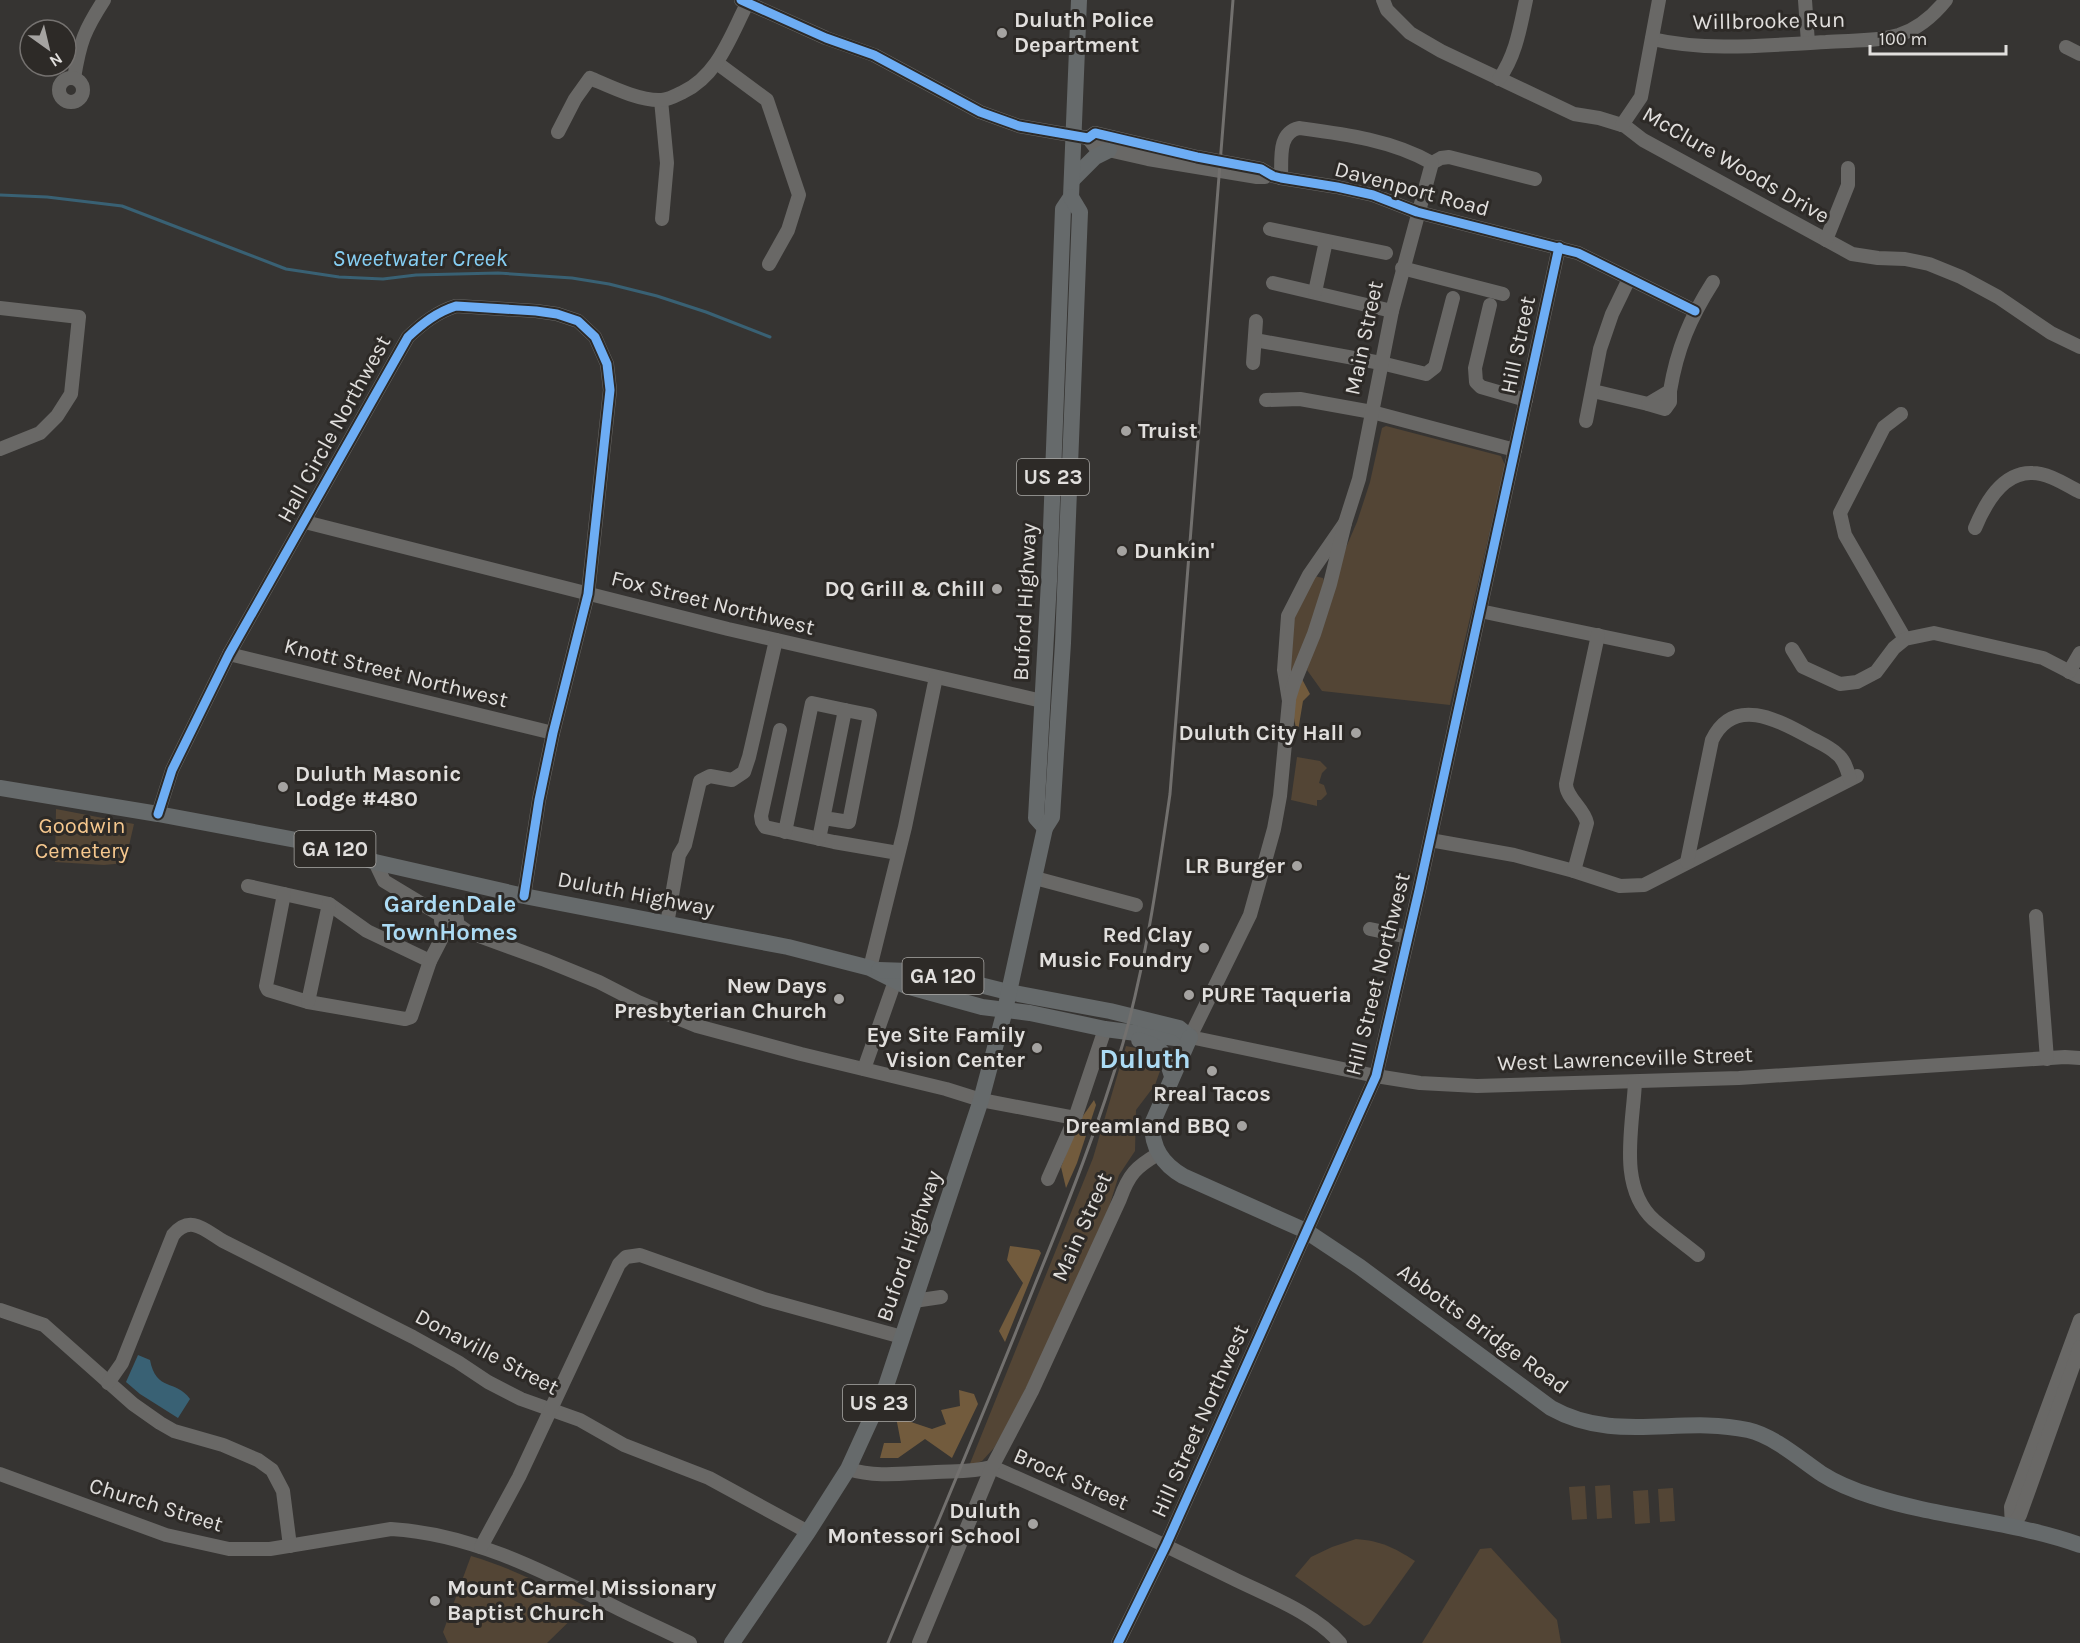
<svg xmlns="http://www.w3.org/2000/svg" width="2080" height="1643" viewBox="0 0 2080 1643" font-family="Karla,sans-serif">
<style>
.green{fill:#534535}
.forest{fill:#725b3d}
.water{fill:#396174}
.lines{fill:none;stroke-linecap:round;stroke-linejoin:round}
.stream{stroke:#396174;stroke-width:3}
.minor{stroke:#696866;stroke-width:14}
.major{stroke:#666a6b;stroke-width:16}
.rail{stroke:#72706e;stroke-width:3}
.cycleway-casing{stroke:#2d2a27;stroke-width:13}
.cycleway{stroke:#6dadf4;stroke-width:9}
.poi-dot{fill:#a5a3a1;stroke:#2d2a27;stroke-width:2}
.labels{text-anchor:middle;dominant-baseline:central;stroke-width:6;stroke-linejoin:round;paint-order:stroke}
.shield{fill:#2d2a27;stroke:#aba9a6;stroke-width:1.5}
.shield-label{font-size:21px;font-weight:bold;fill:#e1dfdd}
.poi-label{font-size:22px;font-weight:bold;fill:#e1dfdd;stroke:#2d2a27;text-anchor:end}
.street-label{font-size:22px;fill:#e1dfdd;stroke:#2d2a27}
.park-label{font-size:22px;fill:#f5c78e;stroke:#2d2a27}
.water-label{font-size:24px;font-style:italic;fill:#86cff4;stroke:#2d2a27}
.neighbourhood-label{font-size:24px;font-weight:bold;fill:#acdbf4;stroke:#2d2a27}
.district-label{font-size:28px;font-weight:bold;fill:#acdbf4;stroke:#2d2a27}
</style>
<rect width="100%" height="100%" fill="#363432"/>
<g class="green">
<polygon points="1386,426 1501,456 1505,465 1450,705 1322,691 1307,670 1341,559 1357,522 1370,482 1382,428"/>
<polygon points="1314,576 1323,578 1324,581 1309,634 1294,670 1289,672 1291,620"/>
<polygon points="1297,757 1320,761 1327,768 1322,773 1319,783 1324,785 1327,794 1321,800 1317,800 1317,806 1291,800"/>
<polygon points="56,809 134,824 125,863 104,865 55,862"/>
<polygon points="1126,1046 1151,1051 1158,1060 1160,1071 1155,1085 1136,1110 1135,1151 1119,1175 1109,1207 1044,1351 1012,1417 994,1448 982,1461 969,1466 1093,1158"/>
<polygon points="1610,1485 1612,1518 1597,1519 1595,1486"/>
<polygon points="1585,1486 1587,1519 1572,1520 1569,1487"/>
<polygon points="1673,1488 1675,1521 1660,1522 1658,1489"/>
<polygon points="1648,1490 1650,1523 1635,1524 1633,1491"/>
<path d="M1356,1539C1381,1541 1393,1547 1415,1561L1370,1624L1364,1626L1295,1576L1311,1557L1332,1547Z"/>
<polygon points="1491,1548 1557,1620 1561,1643 1422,1643 1480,1549"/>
<path d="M471,1556C512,1568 548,1587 585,1606L547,1643H448L443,1632Z"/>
</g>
<g class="forest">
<path d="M1302,679L1310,694L1303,701L1298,731C1290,718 1295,693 1302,679Z"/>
<polygon points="1094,1100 1096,1105 1077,1163 1066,1188 1061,1167 1078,1123"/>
<polygon points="1010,1246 1039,1250 1041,1253 1005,1342 999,1331 1023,1283 1007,1260"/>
<polygon points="959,1390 974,1394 978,1404 952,1458 925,1439 898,1458 880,1458 884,1443 901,1443 896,1417 932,1429 946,1424 941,1410 960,1406"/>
</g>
<path class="water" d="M138,1355L150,1360C156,1392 176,1379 190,1399L178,1418L140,1394L126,1382Z"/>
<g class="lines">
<polyline class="stream" points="0,195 47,197 122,206 286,269 339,277 383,279 416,275 498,273 572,278 609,284 657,296 706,312 770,337"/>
<g class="minor">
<polyline points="741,0 826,38 874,55 980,112 1019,126 1088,138 1095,133 1197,157 1261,169 1273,176 1281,178 1337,187 1373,195 1417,212 1578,253 1695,311"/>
<polyline points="1383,0 1387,10 1410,33 1441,51 1574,114 1599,118 1625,126 1643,140 1852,254 1878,258 1905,259 1929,264 1961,277 1998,297 2051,333 2080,347"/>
<polyline points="1805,0 1808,43"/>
<path d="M1652,39C1709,52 1768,45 1826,42C1849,40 1876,42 1899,35C1917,29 1934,15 1946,0"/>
<polyline points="2066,47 2080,54"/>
<polyline points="717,63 767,100 799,195 788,230 769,264"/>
<path d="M74,78C80,42 84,31 104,0"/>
<circle cx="71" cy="90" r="12"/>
<path d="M1499,79C1516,55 1520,28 1526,0"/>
<polyline points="661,100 667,163 662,219"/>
<polyline points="1622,125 1641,97 1659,0"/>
<path d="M558,132L575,99L590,78C609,86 639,101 661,100C668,100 677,95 683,92C718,75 730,37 747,4"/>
<polyline points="1088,138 1095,147 1148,159 1257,177 1265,177"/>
<polyline points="1432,163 1441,158 1449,157 1535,179"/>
<path d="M1281,178C1282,160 1277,133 1299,128C1344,134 1392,140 1432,163"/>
<polyline points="1270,229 1386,253"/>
<polyline points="1826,240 1848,185 1848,168"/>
<polyline points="1402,268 1503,294"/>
<polyline points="1273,283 1392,311"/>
<polyline points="1315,292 1326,241"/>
<polyline points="1490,305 1475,368 1476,382 1481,387 1526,400"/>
<polyline points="0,308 79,317 71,394 57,416 40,433 0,449"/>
<polyline points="1255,340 1381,363 1426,374 1435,367 1453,298"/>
<polyline points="1253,363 1256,321"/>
<path d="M1593,391L1648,404L1670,391C1677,349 1690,318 1713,282"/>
<polyline points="1266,400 1300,399 1372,412 1515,450"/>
<polyline points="1648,404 1665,409 1670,402 1670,391"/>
<polyline points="1901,414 1884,427 1840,513 1845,535 1905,639"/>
<polyline points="1586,421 1600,349 1612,314 1629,279"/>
<polyline points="305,522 728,629 1042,701"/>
<polyline points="1345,523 1309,575 1288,616 1284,670 1289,701 1280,796 1274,829 1250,915 1190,1037 1376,1076 1420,1083 1477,1086 1739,1078 2065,1057 2080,1058"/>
<path d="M1975,528C1985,504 2002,472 2032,473C2049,473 2066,485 2080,492"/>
<polyline points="1480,611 1668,650"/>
<polyline points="1792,649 1803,667 1840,684 1857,682 1876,672 1894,648 1905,639 1934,633 2043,658 2080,677"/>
<polyline points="229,654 553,733"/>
<polyline points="2069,672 2080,653"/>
<polyline points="1289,699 1294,683 1314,634 1330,584 1345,523 1359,479 1392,311 1432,163"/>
<polyline points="780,730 761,816 762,822 765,827 834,842 898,853"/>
<path d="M158,814L172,770L229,654L408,337C423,323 437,312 456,306L536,311L557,314L578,321L595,337L607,364L610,390L588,594L553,733L539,800L524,896"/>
<polyline points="785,832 812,703 845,710"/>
<polyline points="819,839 845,710 870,715 849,822 824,818"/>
<polyline points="1430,840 1514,855 1574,871 1620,886 1644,885 1857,776"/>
<polyline points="375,862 384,881 442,916"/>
<path d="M1687,862L1712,740C1733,696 1777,719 1809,737C1818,742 1830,747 1837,754C1845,760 1847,770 1850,779"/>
<path d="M1574,871L1587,823C1584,808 1566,798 1566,784L1598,635"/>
<polyline points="1035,878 1136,905"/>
<polyline points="248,886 329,904 367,931 430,961"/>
<polyline points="284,894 266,986 268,990 308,1002 405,1019 411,1017 430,961 447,928"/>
<circle cx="449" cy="920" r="8"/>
<polyline points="2036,916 2047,1059"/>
<polyline points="457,924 468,932 545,960 599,982 638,1002 697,1026 801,1054 946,1089 981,1100 1075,1118"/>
<polyline points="667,924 679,855 685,845 700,781 710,776 732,780 744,772 749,757 776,640"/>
<polyline points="1370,929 1408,937"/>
<polyline points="870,968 905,827 936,677"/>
<polyline points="308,1002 329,904"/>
<polyline points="864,1069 895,981"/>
<path d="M1635,1082C1633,1127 1617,1186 1654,1220C1668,1232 1683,1243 1698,1255"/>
<polyline points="1048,1179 1075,1118 1105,1029"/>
<polyline points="914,1301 941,1297"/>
<polyline points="0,1310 44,1325 133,1404 160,1423 174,1431 223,1445 258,1460 272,1470 283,1491 290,1546"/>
<path d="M108,1383L122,1363L173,1235C190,1214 205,1230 223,1241L413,1337L458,1362L488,1382L521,1399L580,1420L624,1445L709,1478L808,1532"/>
<path d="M848,1469C878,1478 905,1473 936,1472C956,1471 973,1472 992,1467C1073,1502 1153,1539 1232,1578C1266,1595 1315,1613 1340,1643"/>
<path d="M0,1474L166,1535L229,1549H270L391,1529C474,1534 547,1573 619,1609C643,1621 667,1631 690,1643"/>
<polyline points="2012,1527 2011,1507 2080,1320"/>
<polyline points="2012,1527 2020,1515 2080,1347"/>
<polyline points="481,1547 519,1477 619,1264 626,1257 640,1255 764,1299 902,1337"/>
<path d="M919,1643L992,1467L1032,1391L1120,1199C1129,1174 1136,1167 1158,1154"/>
<polyline points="1118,1643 1166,1545 1376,1076 1419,890 1559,247"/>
</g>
<g class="major">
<polyline points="1072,180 1095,157 1109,150"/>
<polyline points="0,788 158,814 323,845 375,862 524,896 788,947 870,968 906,986 982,1007 1030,1013 1105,1029 1175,1038 1190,1037"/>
<polyline points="1045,828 1036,818 1049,581 1063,209 1071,197 1079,0"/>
<polyline points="879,970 910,971 940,975 1008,992 1110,1011 1179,1028 1190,1037"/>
<path d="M1190,1037L1152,1124C1152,1148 1162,1164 1183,1176L1306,1231L1360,1267L1551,1408C1615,1444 1680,1415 1748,1430C1774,1436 1800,1459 1822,1474C1836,1483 1856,1491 1872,1496C1940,1518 2013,1521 2080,1545"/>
<path d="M1139,1040C1164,1049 1164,1051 1172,1076"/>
<polyline points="732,1643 808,1532 848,1469 886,1386 981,1100 1005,1010 1045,828 1052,817 1063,643 1080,212 1071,197"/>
</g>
<path class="rail" d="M888,1643C937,1523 988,1403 1036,1282C1068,1203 1099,1125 1123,1043C1146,962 1158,877 1170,794L1233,0"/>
<defs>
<g id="cycleway">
<polyline points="741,0 826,38 874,55 980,112 1019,126 1088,138 1095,133 1197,157 1261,169 1273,176 1281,178 1337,187 1373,195 1417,212 1578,253 1695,311"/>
<path d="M158,814L172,770L229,654L408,337C423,323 437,312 456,306L536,311L557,314L578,321L595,337L607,364L610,390L588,594L553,733L539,800L524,896"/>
<polyline points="1118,1643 1166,1545 1376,1076 1419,890 1559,247"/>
</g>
</defs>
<use href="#cycleway" class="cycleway-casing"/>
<use href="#cycleway" class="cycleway"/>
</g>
<g class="poi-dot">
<circle cx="1002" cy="33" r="6"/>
<circle cx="1126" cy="431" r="6"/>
<circle cx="1122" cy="551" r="6"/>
<circle cx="997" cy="589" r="6"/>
<circle cx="1356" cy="733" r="6"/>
<circle cx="283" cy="787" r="6"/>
<circle cx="1297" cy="866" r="6"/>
<circle cx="1204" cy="948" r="6"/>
<circle cx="1189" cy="995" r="6"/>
<circle cx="839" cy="999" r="6"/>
<circle cx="1037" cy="1048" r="6"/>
<circle cx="1212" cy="1071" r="6"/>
<circle cx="1242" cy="1126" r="6"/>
<circle cx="1033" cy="1524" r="6"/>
<circle cx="435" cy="1601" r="6"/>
</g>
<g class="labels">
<g class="shield">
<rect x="1017" y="459" width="72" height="36" rx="4.5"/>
<rect x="294.5" y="831" width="81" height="36" rx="4.5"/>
<rect x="902.5" y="958" width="81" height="36" rx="4.5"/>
<rect x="843" y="1385" width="72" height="36" rx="4.5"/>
</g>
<g class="shield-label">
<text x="1053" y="477">US 23</text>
<text x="335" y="849">GA 120</text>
<text x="943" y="976">GA 120</text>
<text x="879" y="1403">US 23</text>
</g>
<g class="poi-label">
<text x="1014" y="20" text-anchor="start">Duluth Police<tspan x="1014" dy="25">Department</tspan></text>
<text x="1138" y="431" text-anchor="start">Truist</text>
<text x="1134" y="551" text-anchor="start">Dunkin'</text>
<text x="985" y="589">DQ Grill &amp; Chill</text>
<text x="1344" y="733">Duluth City Hall</text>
<text x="295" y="774" text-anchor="start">Duluth Masonic<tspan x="295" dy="25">Lodge #480</tspan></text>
<text x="1285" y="866">LR Burger</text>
<text x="1192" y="935">Red Clay<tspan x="1192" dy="25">Music Foundry</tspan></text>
<text x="827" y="986">New Days<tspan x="827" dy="25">Presbyterian Church</tspan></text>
<text x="1201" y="995" text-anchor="start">PURE Taqueria</text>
<text x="1025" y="1035">Eye Site Family<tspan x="1025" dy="25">Vision Center</tspan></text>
<text x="1212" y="1094" text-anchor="middle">Rreal Tacos</text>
<text x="1230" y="1126">Dreamland BBQ</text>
<text x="1021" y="1511">Duluth<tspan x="1021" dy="25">Montessori School</tspan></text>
<text x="447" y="1588" text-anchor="start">Mount Carmel Missionary<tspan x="447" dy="25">Baptist Church</tspan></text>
</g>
<g class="street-label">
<text transform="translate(1769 21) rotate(-1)">Willbrooke Run</text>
<text transform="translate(1736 165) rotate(30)">McClure Woods Drive</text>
<text transform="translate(1412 189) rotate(15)">Davenport Road</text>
<text transform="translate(1364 338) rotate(-78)">Main Street</text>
<text transform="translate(1518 345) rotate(-78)">Hill Street</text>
<text transform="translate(334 429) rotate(-61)">Hall Circle Northwest</text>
<text transform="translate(1025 602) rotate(-87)">Buford Highway</text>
<text transform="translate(713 603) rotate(14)">Fox Street Northwest</text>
<text transform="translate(396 673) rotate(14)">Knott Street Northwest</text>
<text transform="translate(636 894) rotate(11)">Duluth Highway</text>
<text transform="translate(1378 974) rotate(-76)">Hill Street Northwest</text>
<text transform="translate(1625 1059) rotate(-2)">West Lawrenceville Street</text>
<text transform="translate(1082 1227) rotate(-66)">Main Street</text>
<text transform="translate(909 1246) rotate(-71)">Buford Highway</text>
<text transform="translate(1483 1329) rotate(36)">Abbotts Bridge Road</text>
<text transform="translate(487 1352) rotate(28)">Donaville Street</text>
<text transform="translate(1200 1421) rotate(-66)">Hill Street Northwest</text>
<text transform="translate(1071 1479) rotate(24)">Brock Street</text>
<text transform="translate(156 1505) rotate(17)">Church Street</text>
</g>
<g class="park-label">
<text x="82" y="826">Goodwin<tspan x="82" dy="25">Cemetery</tspan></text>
</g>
<g class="water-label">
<text x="420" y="258">Sweetwater Creek</text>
</g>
<g class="neighbourhood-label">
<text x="450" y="904">GardenDale<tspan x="450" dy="28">TownHomes</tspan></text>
</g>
<g class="district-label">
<text x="1145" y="1058">Duluth</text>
</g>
</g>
<g transform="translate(48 48) rotate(146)"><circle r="28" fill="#2d2a27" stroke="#757270" stroke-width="1.5"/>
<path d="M0-4.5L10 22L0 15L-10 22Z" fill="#a5a3a1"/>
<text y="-9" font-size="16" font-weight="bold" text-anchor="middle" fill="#e1dfdd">N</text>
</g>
<path d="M1870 45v9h136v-9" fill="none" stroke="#e1dfdd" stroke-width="3"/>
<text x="1879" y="45" font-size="18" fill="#e1dfdd" stroke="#2d2a27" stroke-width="4.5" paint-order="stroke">100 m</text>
</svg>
